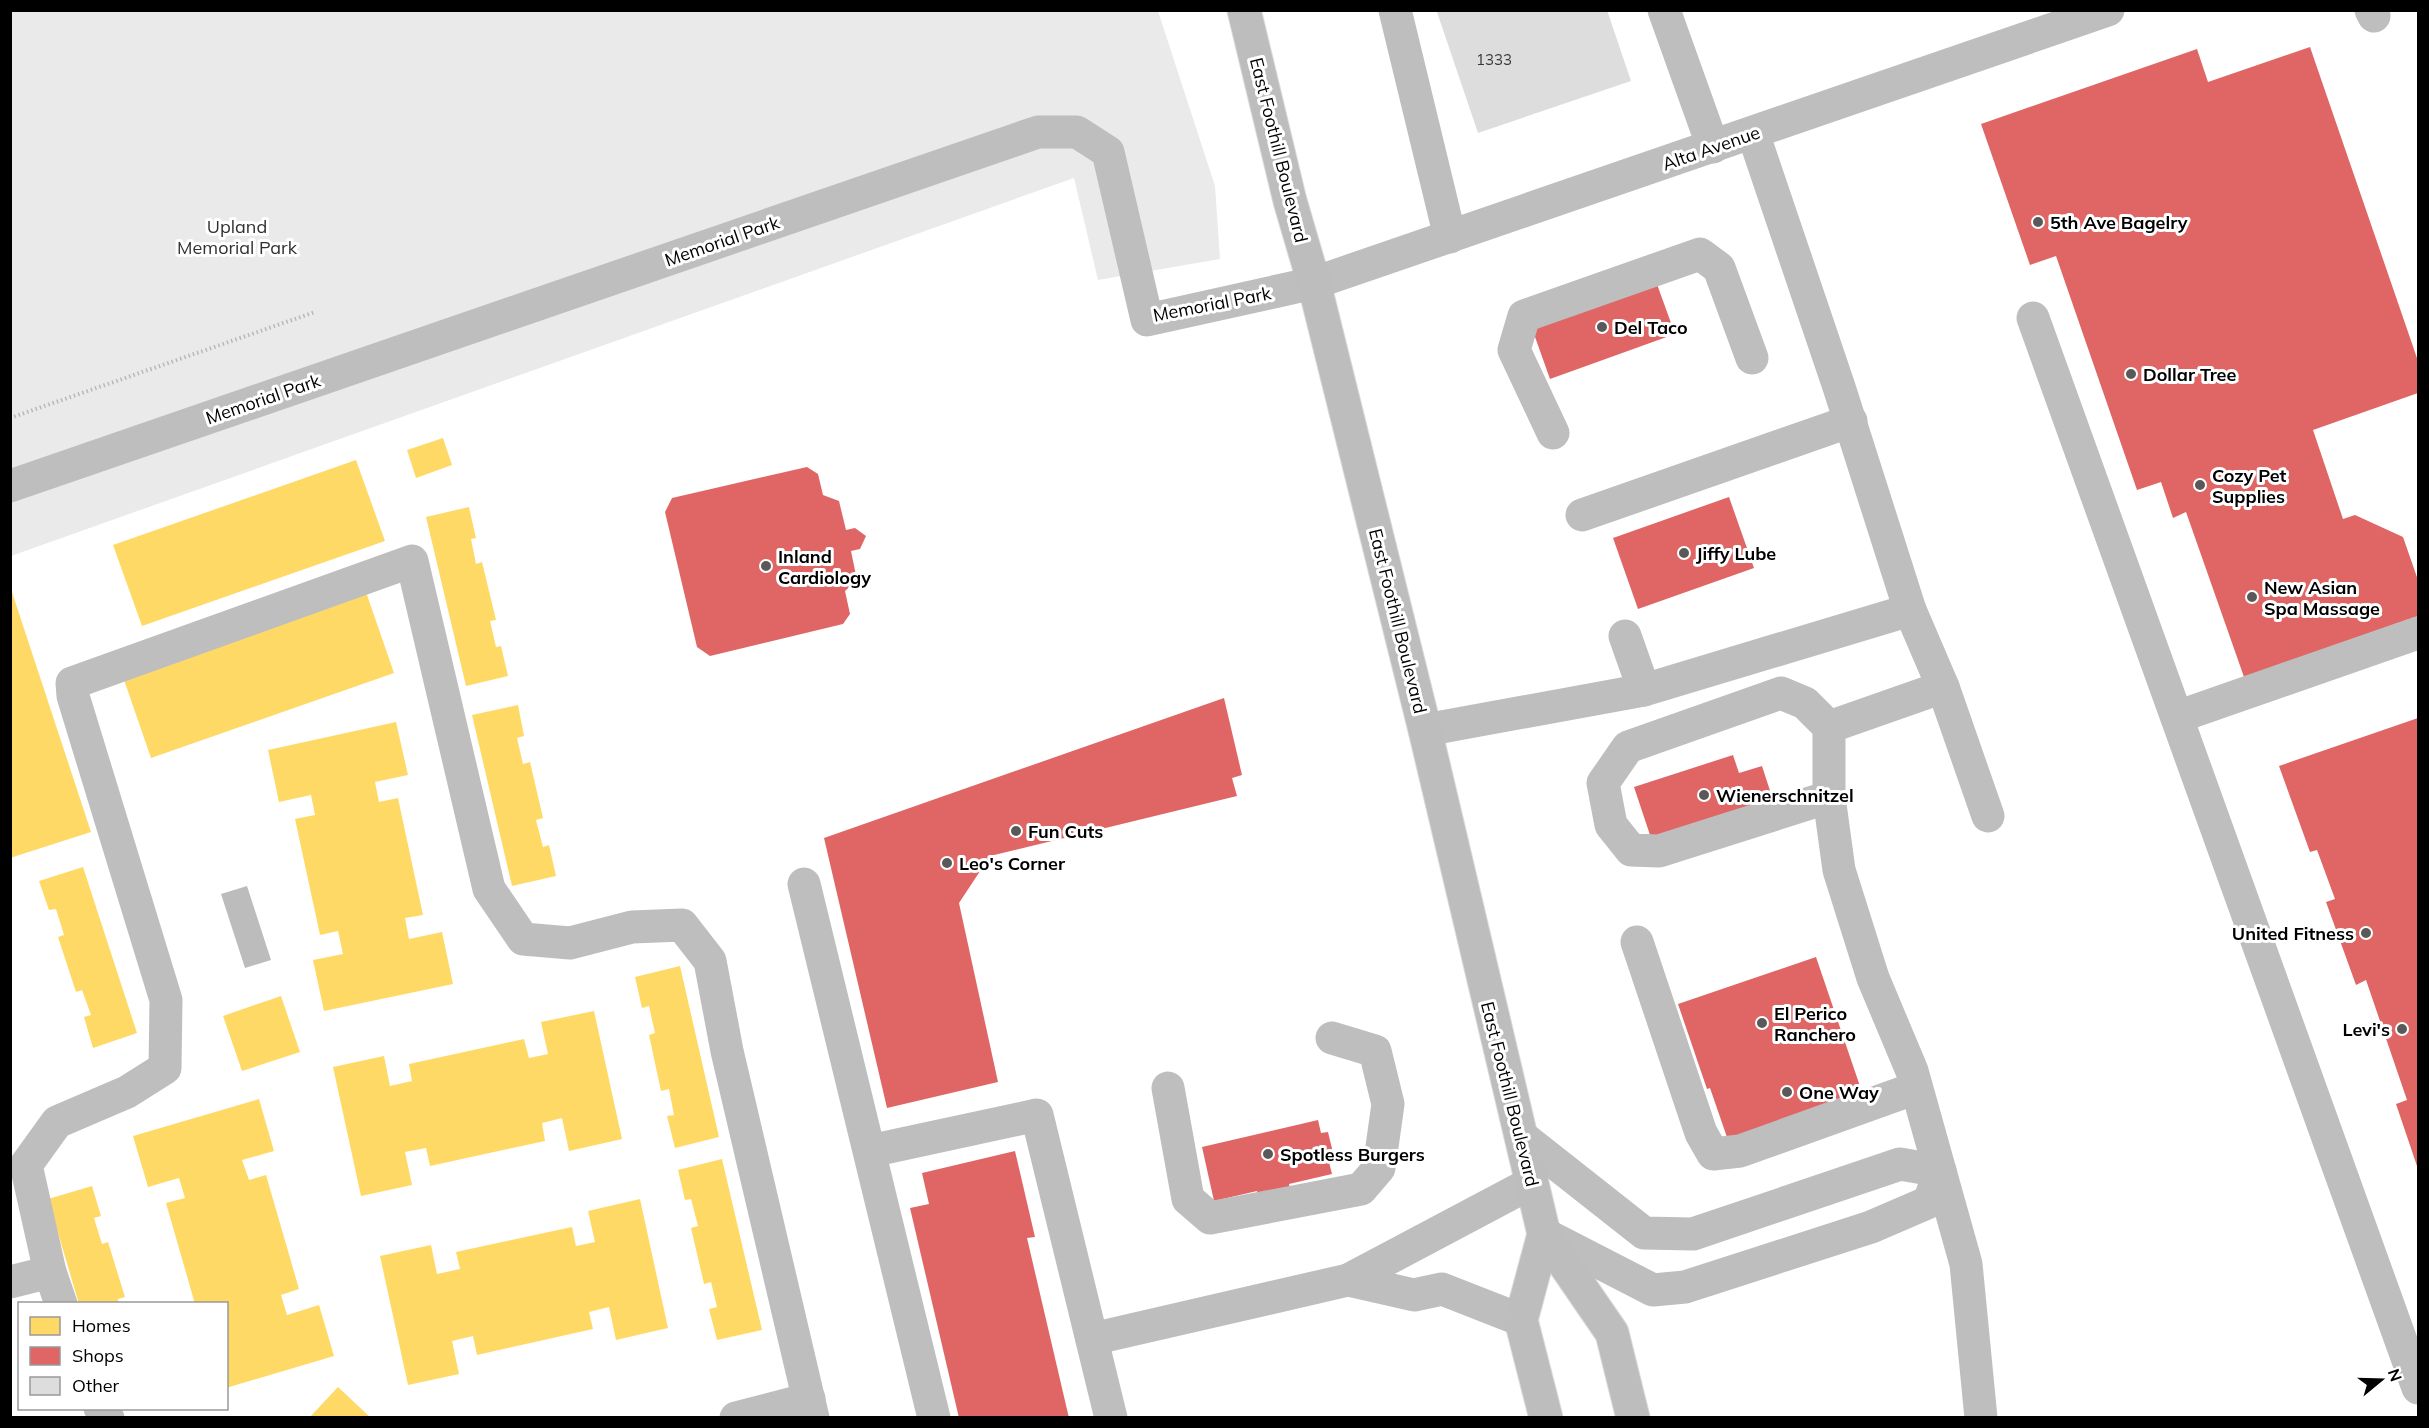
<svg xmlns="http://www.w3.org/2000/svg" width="2429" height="1428" viewBox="0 0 2429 1428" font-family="Mulish,sans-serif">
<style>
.green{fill:#eaeaea}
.water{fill:#bcbcbc}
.homes{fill:#ffd966}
.shops{fill:#e06666}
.building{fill:#ddd}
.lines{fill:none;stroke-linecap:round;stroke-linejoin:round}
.major-casing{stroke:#dbdbdb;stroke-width:35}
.path{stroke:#b8b8b8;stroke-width:4;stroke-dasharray:1.5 3;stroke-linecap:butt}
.minor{stroke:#bebebe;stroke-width:33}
.major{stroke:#bdbdbd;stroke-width:33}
.poi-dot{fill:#595959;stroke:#fff;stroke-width:2}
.labels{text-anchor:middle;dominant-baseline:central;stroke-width:6;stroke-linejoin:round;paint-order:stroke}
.number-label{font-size:15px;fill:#373737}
.street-label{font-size:18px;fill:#000;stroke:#fff}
.poi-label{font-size:18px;font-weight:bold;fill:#000;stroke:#fff;text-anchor:start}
.park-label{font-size:18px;fill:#303030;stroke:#fff}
</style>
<rect width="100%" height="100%" fill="#fff"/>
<polygon class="green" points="10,11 1158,11 1215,186 1220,259 1098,280 1074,178 11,556"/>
<polygon class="water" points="247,886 271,960 245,968 221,894"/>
<g class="homes">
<polygon points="443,438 452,465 416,478 407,450"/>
<polygon points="356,460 385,541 142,626 113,545"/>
<polygon points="469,507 476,538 471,539 476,564 482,562 496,620 490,621 496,647 501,646 508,676 466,686 426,517"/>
<polygon points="10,586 91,832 10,858"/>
<polygon points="366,592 394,673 151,758 123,677"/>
<polygon points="518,705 524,736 517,738 523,764 530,762 543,818 536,820 543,847 549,845 556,876 512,886 472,715"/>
<polygon points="396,722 408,775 375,782 379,802 398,798 423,915 405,918 409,939 442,932 453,984 324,1011 313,960 343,954 338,931 320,935 295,819 315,815 311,795 279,802 268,750"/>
<polygon points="83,867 137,1033 93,1048 84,1017 91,1015 82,990 76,992 58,937 64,935 56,909 49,910 39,881"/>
<polygon points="680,966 719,1137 675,1148 667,1116 674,1115 669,1089 661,1091 649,1035 655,1033 649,1006 642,1008 635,977"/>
<polygon points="281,996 300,1052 242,1071 223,1016"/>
<polygon points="594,1011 622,1139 569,1151 562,1118 542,1123 545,1141 430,1166 426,1148 405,1152 412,1185 361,1196 333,1067 384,1056 390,1086 412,1081 409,1064 524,1039 529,1058 548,1054 541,1022"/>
<polygon points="259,1099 274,1151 242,1160 249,1180 266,1175 299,1289 281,1295 287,1315 319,1305 334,1356 226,1388 226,1304 195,1304 166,1203 185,1198 179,1178 148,1187 133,1136"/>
<polygon points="722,1159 762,1330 717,1340 709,1309 717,1307 711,1282 704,1284 691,1228 698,1226 691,1199 685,1200 678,1170"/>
<polygon points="92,1186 101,1216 94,1218 102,1244 108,1242 125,1297 118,1299 119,1304 79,1304 48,1199"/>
<polygon points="640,1199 668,1328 616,1340 609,1307 589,1312 593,1329 477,1355 473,1336 452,1341 459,1374 408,1385 380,1256 431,1245 437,1274 460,1269 456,1252 572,1227 576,1246 595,1242 588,1211"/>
<polygon points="338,1387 371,1418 309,1418"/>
</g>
<g class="shops">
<polygon points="2310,47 2418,361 2418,393 2313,430 2343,519 2355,515 2403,537 2418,580 2418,616 2244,677 2186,512 2173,518 2161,482 2137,490 2056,256 2030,265 1981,124 2197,49 2208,82"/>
<polygon points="1654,276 1675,334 1550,379 1529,320"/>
<polygon points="807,467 818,474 823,495 839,501 846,530 855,528 866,536 860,549 851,551 857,580 845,591 850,614 843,624 710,656 697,647 665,512 672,498"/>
<polygon points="1729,497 1754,568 1638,609 1613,538"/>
<polygon points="1224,698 1242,775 1232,778 1237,796 990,856 959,903 998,1082 887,1108 824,838"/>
<polygon points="2418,718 2418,1169 2396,1104 2407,1100 2366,980 2356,985 2326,902 2335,899 2317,850 2310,852 2279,766"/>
<polygon points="1733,755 1739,773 1762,766 1774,803 1653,844 1634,787"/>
<polygon points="1816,957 1863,1095 1729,1143 1710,1088 1707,1089 1678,1004"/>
<polygon points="1318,1120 1321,1133 1328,1132 1335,1161 1329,1162 1332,1174 1289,1184 1291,1194 1259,1201 1257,1191 1214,1201 1202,1147"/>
<polygon points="1015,1151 1035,1237 1027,1238 1069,1418 959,1418 910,1208 929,1204 922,1173"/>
</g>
<polygon class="building" points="1441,10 1607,10 1631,81 1478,133 1437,12"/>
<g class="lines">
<defs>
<g id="major">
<polyline points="1244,10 1290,201 1314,283 1425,730 1544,1234 1612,1333 1633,1418"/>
<polyline points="1544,1234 1521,1320 1546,1418"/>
</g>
</defs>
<use href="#major" class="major-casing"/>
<polyline class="path" points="10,418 315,312"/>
<g class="minor">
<polyline points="1395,10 1450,237"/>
<polyline points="1664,10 1713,147"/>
<polyline points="2371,10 2374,16"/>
<polyline points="1753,133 1839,387 1910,610 1943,687 1829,727 1829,797 1839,870 1873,978 1912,1071 1966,1264 1981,1418"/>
<polyline points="2033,318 2418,1388"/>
<polyline points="1553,433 1514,350 1524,316 1700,254 1719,268 1752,358"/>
<polyline points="10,486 1038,132 1077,132 1108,152 1147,320 1314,283 2108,10"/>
<polyline points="1582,515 1851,421"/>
<polyline points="1943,687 1988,816"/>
<polyline points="1644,690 1910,610"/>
<polyline points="2177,717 2418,633"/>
<polyline points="1829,727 1805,703 1781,693 1628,747 1603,783 1611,825 1631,850 1659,851 1829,797"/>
<polyline points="1425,730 1644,690 1625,636"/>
<polyline points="804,884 934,1418"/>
<polyline points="1637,942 1701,1133 1713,1154 1740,1151 1916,1088"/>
<polyline points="1168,1088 1188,1199 1210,1218 1361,1189 1379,1168 1388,1104 1375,1051 1332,1038"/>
<polyline points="1521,1136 1644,1233 1693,1234 1900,1164 1940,1171 1929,1202 1871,1227 1685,1287 1653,1290 1544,1234"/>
<polyline points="870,1151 1037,1115 1111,1418"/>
<polyline points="1348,1280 1414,1295 1442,1289 1521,1320"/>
<polyline points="10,1282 50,1272"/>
<polyline points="61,1304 50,1272 26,1165 57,1122 127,1092 165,1068 166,1000 73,696 72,683 412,561 489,889 523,939 570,943 632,927 682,925 710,961 727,1051 813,1418"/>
<polyline points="1092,1339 1348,1280 1531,1183"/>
<polyline points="100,1408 108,1418"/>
<polyline points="736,1418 809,1399"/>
</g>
<use href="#major" class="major"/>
</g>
<g class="poi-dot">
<circle cx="2038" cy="222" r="6"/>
<circle cx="1602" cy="327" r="6"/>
<circle cx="2131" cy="374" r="6"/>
<circle cx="2200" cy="485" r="6"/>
<circle cx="1684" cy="553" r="6"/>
<circle cx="766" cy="566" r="6"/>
<circle cx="2252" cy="597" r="6"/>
<circle cx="1704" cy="795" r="6"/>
<circle cx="1016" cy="831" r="6"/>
<circle cx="947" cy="863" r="6"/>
<circle cx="2366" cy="933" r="6"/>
<circle cx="1762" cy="1023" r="6"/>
<circle cx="2402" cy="1029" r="6"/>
<circle cx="1787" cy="1092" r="6"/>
<circle cx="1268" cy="1154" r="6"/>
</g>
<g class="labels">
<g class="number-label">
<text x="1494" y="59">1333</text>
</g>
<g class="street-label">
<text transform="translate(1711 148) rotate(-19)">Alta Avenue</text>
<text transform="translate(1279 150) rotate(76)">East Foothill Boulevard</text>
<text transform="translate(722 241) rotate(-19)">Memorial Park</text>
<text transform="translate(1212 304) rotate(-11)">Memorial Park</text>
<text transform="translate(263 399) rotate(-19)">Memorial Park</text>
<text transform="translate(1398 621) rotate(76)">East Foothill Boulevard</text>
<text transform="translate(1510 1094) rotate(76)">East Foothill Boulevard</text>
</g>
<g class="poi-label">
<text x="2050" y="222">5th Ave Bagelry</text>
<text x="1614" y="327">Del Taco</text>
<text x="2143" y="374">Dollar Tree</text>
<text x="2212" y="475">Cozy Pet<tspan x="2212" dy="21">Supplies</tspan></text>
<text x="1696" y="553">Jiffy Lube</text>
<text x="778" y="556">Inland<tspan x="778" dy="21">Cardiology</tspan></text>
<text x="2264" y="587">New Asian<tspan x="2264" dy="21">Spa Massage</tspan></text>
<text x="1716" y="795">Wienerschnitzel</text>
<text x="1028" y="831">Fun Cuts</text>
<text x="959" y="863">Leo's Corner</text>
<text x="2354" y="933" text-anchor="end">United Fitness</text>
<text x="1774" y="1013">El Perico<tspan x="1774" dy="21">Ranchero</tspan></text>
<text x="2390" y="1029" text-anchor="end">Levi's</text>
<text x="1799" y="1092">One Way</text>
<text x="1280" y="1154">Spotless Burgers</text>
</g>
<g class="park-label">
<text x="237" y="226">Upland<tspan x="237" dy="21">Memorial Park</tspan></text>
</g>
</g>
<rect width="2429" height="1428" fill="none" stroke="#000000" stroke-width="24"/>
<rect x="18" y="1302" width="210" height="108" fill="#ffffff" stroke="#999999" stroke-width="1.5"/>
<rect x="30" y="1317" width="30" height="18" fill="#ffd966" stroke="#999999" stroke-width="1.5"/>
<text x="72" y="1332" font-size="18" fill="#000000">Homes</text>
<rect x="30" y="1347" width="30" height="18" fill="#e06666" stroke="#999999" stroke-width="1.5"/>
<text x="72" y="1362" font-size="18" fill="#000000">Shops</text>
<rect x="30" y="1377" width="30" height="18" fill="#dddddd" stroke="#999999" stroke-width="1.5"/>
<text x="72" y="1392" font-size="18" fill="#000000">Other</text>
<g transform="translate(2381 1380) rotate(71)" stroke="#ffffff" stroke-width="4.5" paint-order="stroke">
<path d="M0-4.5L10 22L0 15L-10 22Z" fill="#000000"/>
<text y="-9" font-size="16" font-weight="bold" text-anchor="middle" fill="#000000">N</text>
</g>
</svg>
